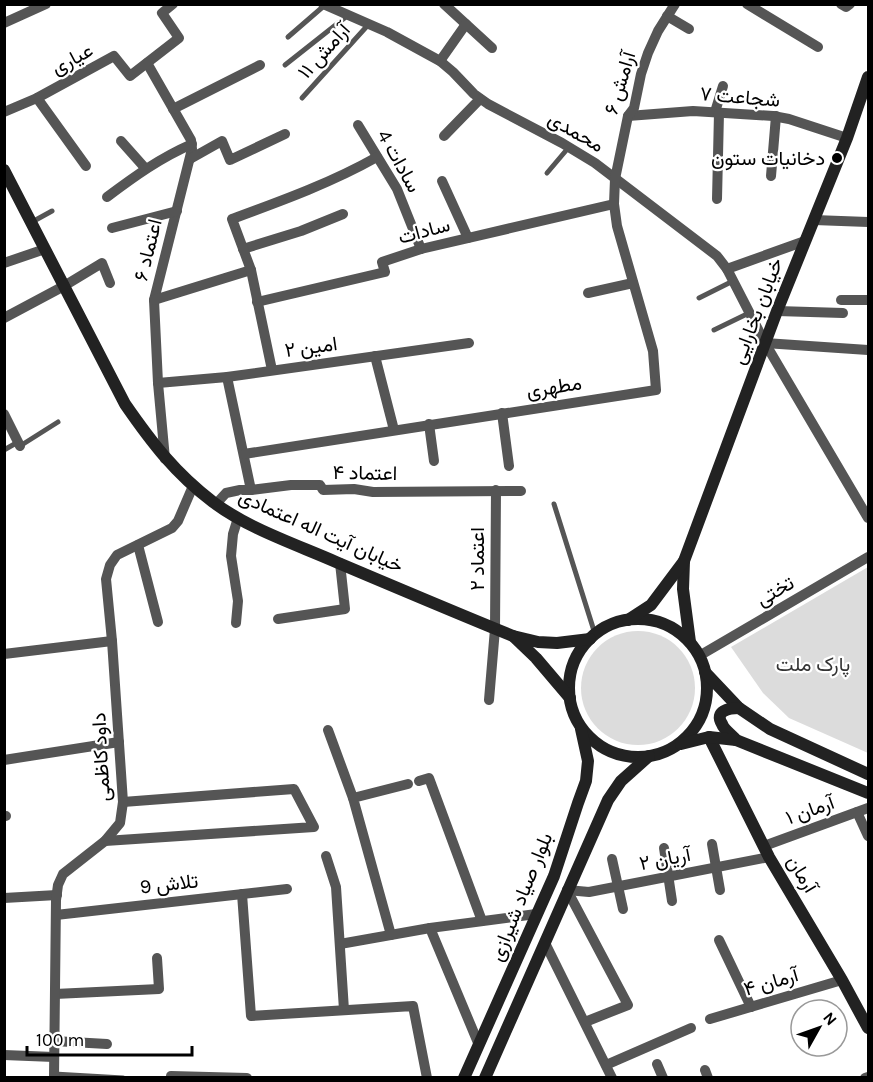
<svg xmlns="http://www.w3.org/2000/svg" width="873" height="1082" viewBox="0 0 873 1082" font-family="Karla,Vazirmatn,sans-serif">
<style>
.green{fill:#dcdcdc}
.lines{fill:none;stroke-linecap:round;stroke-linejoin:round}
.lane{stroke:#555;stroke-width:5}
.street{stroke:#555;stroke-width:10}
.secondary{stroke:#222;stroke-width:12}
.poi-dot{fill:#000;stroke:#fff;stroke-width:2}
.labels{text-anchor:middle;dominant-baseline:central;stroke-width:4.5;stroke-linejoin:round;paint-order:stroke}
.street-label{font-size:20px;fill:#000;stroke:#fff}
.poi-label{font-size:20px;fill:#000;stroke:#fff;text-anchor:end}
.park-label{font-size:20px;fill:#333;stroke:#fff}
</style>
<rect width="100%" height="100%" fill="#fff"/>
<g class="green">
<polygon points="868,567 868,753 789,718 763,693 731,647"/>
<circle cx="638" cy="688" r="57"/>
</g>
<g class="lines">
<g class="lane">
<polyline points="288,37 325,5"/>
<polyline points="285,65 347,16"/>
<polyline points="302,98 368,25"/>
<polyline points="547,173 569,147"/>
<polyline points="32,222 52,211"/>
<polyline points="699,298 733,281"/>
<polyline points="714,330 749,313"/>
<polyline points="20,446 58,422"/>
<polyline points="4,450 18,442"/>
<polyline points="554,504 595,634"/>
<polyline points="54,1074 123,1078"/>
</g>
<g class="street">
<polyline points="323,4 387,32 440,61 453,72 474,94 488,104 562,143 595,163 717,256 727,269 765,343 868,518"/>
<polyline points="444,4 492,48"/>
<polyline points="747,4 818,47"/>
<polyline points="841,4 846,7 850,4"/>
<polyline points="667,16 689,29"/>
<polyline points="4,23 46,4"/>
<polyline points="440,61 466,24"/>
<polyline points="147,63 191,140 192,149 154,300 158,383 165,459"/>
<polyline points="37,98 86,166"/>
<polyline points="173,109 260,65"/>
<polyline points="4,112 37,98 114,56 130,76 179,38 162,13 173,4"/>
<polyline points="715,112 723,86"/>
<polyline points="628,116 693,111 773,116 789,119 847,138"/>
<polyline points="358,125 397,189 421,249"/>
<polyline points="444,136 480,99"/>
<polyline points="121,141 145,168"/>
<polyline points="190,159 222,141 230,160 285,134"/>
<polyline points="771,176 776,116"/>
<polyline points="442,181 468,238"/>
<path d="M107,197C135,176 160,158 192,144"/>
<polyline points="717,199 719,113"/>
<polyline points="814,220 868,222"/>
<polyline points="112,228 177,211"/>
<polyline points="243,249 301,231 343,214"/>
<polyline points="4,263 45,249"/>
<polyline points="727,269 805,241"/>
<polyline points="588,293 633,283"/>
<polyline points="154,300 251,270"/>
<polyline points="841,300 868,300"/>
<polyline points="257,302 385,272 382,262 421,249 614,204"/>
<polyline points="777,311 843,313"/>
<polyline points="4,318 64,286 102,263 110,283"/>
<polyline points="765,343 868,350"/>
<polyline points="375,356 394,430"/>
<path d="M272,370L251,270L232,219C281,201 331,183 377,157"/>
<polyline points="227,377 251,490"/>
<polyline points="158,383 227,377 469,343"/>
<polyline points="502,413 509,466"/>
<polyline points="4,414 20,446"/>
<polyline points="429,424 434,461"/>
<polyline points="244,454 656,390 653,351 617,226 614,204 615,179 628,116 634,108 641,74 648,53 658,31 675,4"/>
<polyline points="216,504 226,493 240,490 251,490 291,485 320,485 323,490 354,489 373,492 521,491"/>
<polyline points="138,545 158,622"/>
<polyline points="278,619 345,609 340,563"/>
<polyline points="236,623 238,601 231,556 233,534 238,518"/>
<polyline points="4,654 112,641"/>
<polyline points="699,656 868,557"/>
<polyline points="489,700 495,629 496,490"/>
<polyline points="328,730 353,798"/>
<polyline points="4,760 119,742"/>
<polyline points="419,781 429,778 482,921"/>
<polyline points="857,812 868,836"/>
<polyline points="4,816 6,816"/>
<polyline points="105,841 314,827 294,789 123,802"/>
<polyline points="712,844 720,890"/>
<polyline points="764,846 868,808"/>
<polyline points="664,848 672,901"/>
<polyline points="326,856 336,887 344,1010"/>
<polyline points="612,859 623,909"/>
<polyline points="567,890 589,892 769,857"/>
<polyline points="567,890 628,1005 585,1022"/>
<polyline points="242,894 251,1016 413,1006 427,1078"/>
<polyline points="4,898 57,895"/>
<polyline points="56,915 287,889"/>
<polyline points="430,928 536,914"/>
<polyline points="391,935 353,798 408,784"/>
<polyline points="719,940 751,1007"/>
<polyline points="545,943 612,1078"/>
<polyline points="340,944 430,928 479,1045"/>
<polyline points="55,994 159,989 157,958"/>
<polyline points="710,1019 842,980"/>
<polyline points="54,1041 107,1044"/>
<polyline points="4,1055 54,1057"/>
<polyline points="657,1064 663,1078"/>
<polyline points="606,1065 691,1028"/>
<polyline points="705,1070 708,1078"/>
<polyline points="171,1076 247,1078"/>
<polyline points="54,1078 56,900 58,885 63,874 105,841 120,823 123,802 112,641 106,579 110,565 117,555 172,528 178,521 193,486"/>
<polyline points="865,1078 868,1077"/>
</g>
<g class="secondary">
<path d="M4,170L125,404C152,443 175,473 213,502C249,529 295,544 336,562C395,587 454,612 513,636"/>
<polyline points="684,561 683,589 690,642"/>
<circle cx="638" cy="688" r="69"/>
<polyline points="628,620 651,605 684,561 777,311 847,138 868,77"/>
<polyline points="705,672 739,708 770,729 868,774"/>
<polyline points="570,698 536,658 513,636 538,642 557,643 590,639"/>
<polyline points="709,737 769,857 842,980 868,1028"/>
<path d="M736,740C732,735 724,730 722,724C714,711 729,708 739,708"/>
<polyline points="681,744 709,737 736,740 868,793"/>
<polyline points="464,1078 554,876 578,803 586,781 588,761 581,729"/>
<polyline points="485,1078 608,800 621,781 649,756"/>
</g>
</g>
<circle class="poi-dot" cx="837" cy="158" r="6"/>
<g class="labels">
<g class="street-label">
<text transform="translate(324 51) rotate(-48)">آرامش ۱۱</text>
<text transform="translate(72 59) rotate(-28)">عیاری</text>
<text transform="translate(620 83) rotate(-73)">آرامش ۶</text>
<text transform="translate(740 97) rotate(5)">شجاعت ۷</text>
<text transform="translate(576 132) rotate(30)">محمدی</text>
<text transform="translate(399 161) rotate(61)">سادات 4</text>
<text transform="translate(424 231) rotate(-15)">سادات</text>
<text transform="translate(148 250) rotate(-76)">اعتماد ۶</text>
<text transform="translate(757 311) rotate(-69)">خیابان بخارایی</text>
<text transform="translate(311 347) rotate(-8)">امین ۲</text>
<text transform="translate(554 387) rotate(-9)">مطهری</text>
<text transform="translate(365 473) rotate(1)">اعتماد ۴</text>
<text transform="translate(321 531) rotate(24)">خیابان آیت اله اعتمادی</text>
<text transform="translate(477 559) rotate(-90)">اعتماد ۲</text>
<text transform="translate(775 591) rotate(-30)">تختی</text>
<text transform="translate(101 757) rotate(-93)">داود کاظمی</text>
<text transform="translate(810 810) rotate(-20)">آرمان ۱</text>
<text transform="translate(665 859) rotate(-11)">آریان ۲</text>
<text transform="translate(802 874) rotate(59)">آرمان</text>
<text transform="translate(169 884) rotate(-6)">تلاش 9</text>
<text transform="translate(521 897) rotate(-68)">بلوار صیاد شیرازی</text>
<text transform="translate(771 982) rotate(-16)">آرمان ۴</text>
</g>
<g class="poi-label">
<text x="825" y="158">دخانیات ستون</text>
</g>
<g class="park-label">
<text x="813" y="664">پارک ملت</text>
</g>
</g>
<rect width="873" height="1082" fill="none" stroke="#000000" stroke-width="12"/>
<g transform="translate(819 1028) rotate(50)"><circle r="28" fill="#ffffff" stroke="#999999" stroke-width="1.5"/>
<path d="M0-4.5L10 22L0 15L-10 22Z" fill="#000000"/>
<text y="-9" font-size="16" font-weight="bold" text-anchor="middle" fill="#000000">N</text>
</g>
<path d="M27 1046v9h165v-9" fill="none" stroke="#000000" stroke-width="3"/>
<text x="36" y="1046" font-size="18" fill="#000000" stroke="#ffffff" stroke-width="4.5" paint-order="stroke">100 m</text>
</svg>
